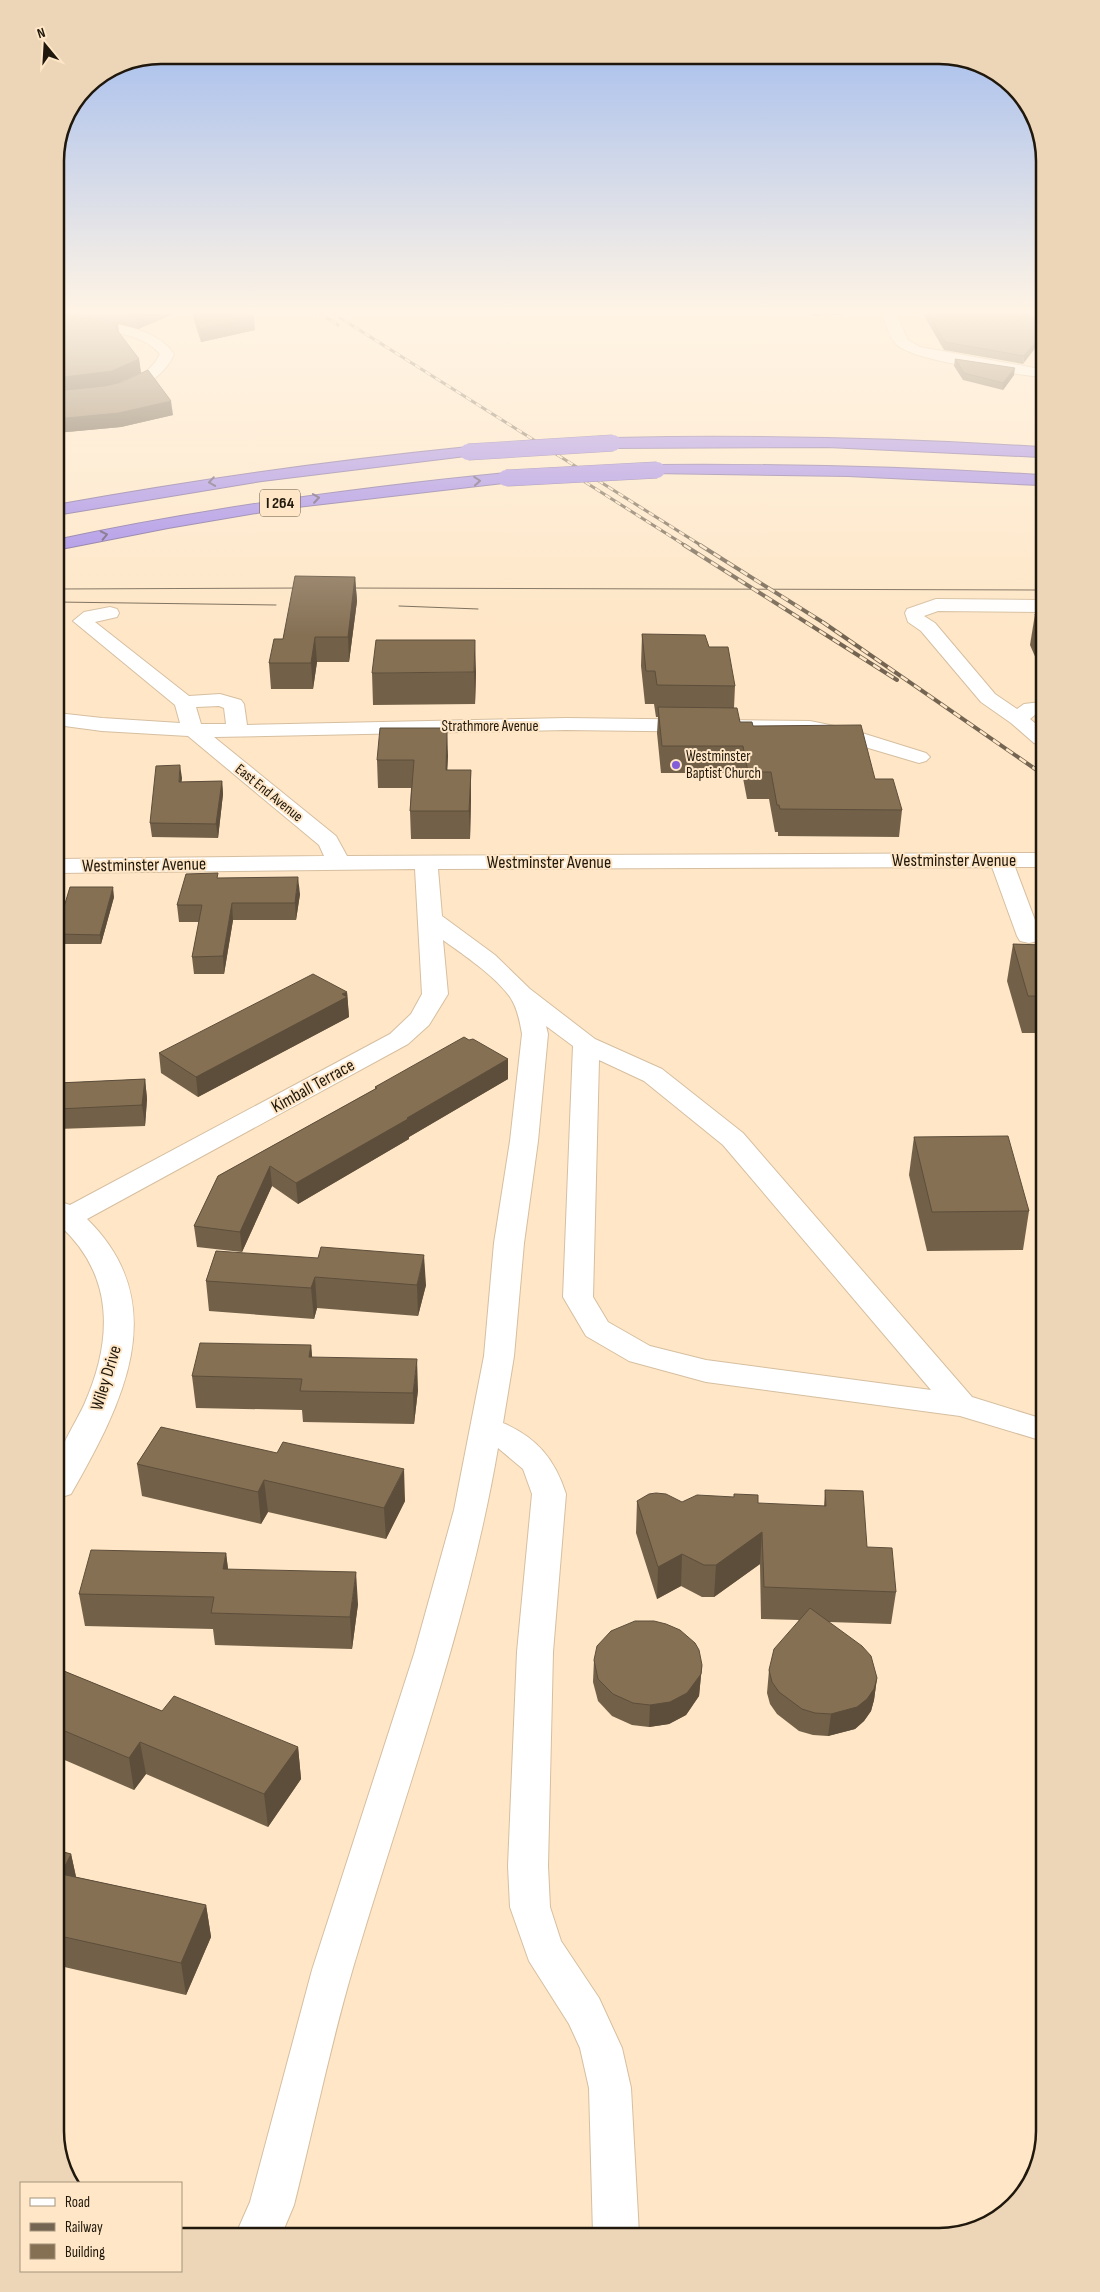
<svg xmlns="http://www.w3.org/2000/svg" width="1100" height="2292" viewBox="0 0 1100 2292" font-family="'Sofia Sans Condensed',sans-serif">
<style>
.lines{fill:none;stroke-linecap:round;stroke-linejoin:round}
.minor-casing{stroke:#d6bfa0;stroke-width:2}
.highway-casing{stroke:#725f9c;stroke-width:2}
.minor{fill:#fff;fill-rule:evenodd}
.highway{fill:#9e85ea;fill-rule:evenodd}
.tram{stroke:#736552;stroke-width:1}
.rail-far1-casing{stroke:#736552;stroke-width:3}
.rail-casing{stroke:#736552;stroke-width:4}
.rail-far1{stroke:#fee6c6;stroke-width:2;stroke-dasharray:6;stroke-linecap:butt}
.rail{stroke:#fee6c6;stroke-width:2.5;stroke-dasharray:8;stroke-linecap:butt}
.highway-bridge-casing{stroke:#725f9c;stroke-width:17;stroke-linecap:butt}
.highway-bridge{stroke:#9e85ea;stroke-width:16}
.wall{fill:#726048}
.shaded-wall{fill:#5d4e3b}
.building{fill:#857054;stroke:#5d4e3b}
.oneway{stroke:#594970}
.poi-dot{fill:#825ed9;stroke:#fee6c6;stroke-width:2}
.labels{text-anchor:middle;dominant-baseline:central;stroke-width:4;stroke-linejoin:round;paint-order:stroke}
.far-street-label{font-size:15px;fill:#20180c;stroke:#fee6c6}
.far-poi-label{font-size:15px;fill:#20180c;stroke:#fee6c6;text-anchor:start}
.shield{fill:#fee6c6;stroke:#635644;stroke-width:1}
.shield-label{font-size:16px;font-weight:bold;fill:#20180c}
.street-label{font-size:18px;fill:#20180c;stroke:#fee6c6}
.rim{fill:none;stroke:#20180c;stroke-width:2.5}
</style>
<rect width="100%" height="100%" fill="#fee6c6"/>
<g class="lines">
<defs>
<g id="minor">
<path d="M882,314H896L908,340L920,347L1040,369V377C1011,373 916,362 897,345C890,339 886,323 882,314Z"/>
<path d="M81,318C112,324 155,326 174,354C156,396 96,401 56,404V394C89,392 144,389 160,354C141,331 103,332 76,325L74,322Z"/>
<polygon points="936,599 1041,600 1041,612 938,611 924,616 935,623 995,694 1017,709 1024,704 1041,702 1041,714 1036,714 1030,719 1041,728 1041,745 1034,743 1011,723 981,702 921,631 908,622 905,613 907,609"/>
<path d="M110,607L117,609L119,613L117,617L95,622L189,696L220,694L241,700L244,704L247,725L566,718L810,721L849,729L926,753L930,757L926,761L919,763L838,739L810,733L566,730L214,737L336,836L347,856L1041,853V867H1015L1041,936L1038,941L1029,943L1020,941L1017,936L992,867L438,869L442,916L495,955L530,989L595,1039L662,1069L743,1133L972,1397L1043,1419V1441L960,1416L706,1382L629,1361L586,1336L563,1297L573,1046L546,1026L548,1034L538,1141L524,1243L514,1356L503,1423C536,1437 555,1459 566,1494L553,1652L548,1866L550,1907L561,1941L599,1998L622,2048L631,2088L639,2234H593L589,2088L580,2048L569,2024L529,1961L510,1907L508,1866L517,1652L532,1494L523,1469L498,1448C468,1625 404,1795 353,1968C330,2046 314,2126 294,2205L281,2236H235L250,2202L312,1970L414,1654L454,1510L484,1356L494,1243L510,1141L522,1034C520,1022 517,1007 510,997C495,976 464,955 443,940L448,994L429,1025L408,1044L87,1219C175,1305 121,1406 71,1494L59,1498C59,1485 56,1468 59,1456C62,1444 78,1418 84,1405C113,1340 115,1274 58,1224V1201L70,1205L390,1034L411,1014L422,994L415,869L57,873V859L324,856L319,845L188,736L102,731L57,725V713L102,718L180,723L175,705L73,621L84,612ZM219,706L224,708L226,724H201L196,707ZM599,1060L644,1081L723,1145L931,1390L706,1360L650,1346L608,1322L593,1297Z"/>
</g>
<g id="highway">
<path d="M667,437C791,436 916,439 1040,447V457L827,447L613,448L607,446L605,443L607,440L613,438Z"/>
<path d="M468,447L474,449L476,452L474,455L262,481L56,515V505C193,480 330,461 468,447Z"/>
<path d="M657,465C785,464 912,467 1040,475V485L848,476L651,473L649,470L651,467Z"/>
<path d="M506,473L512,474L514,478L512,482L280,509L168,528L56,550V540C205,508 355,488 506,473Z"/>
</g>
</defs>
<use href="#minor" class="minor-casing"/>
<use href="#highway" class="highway-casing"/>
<use href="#minor" class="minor"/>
<use href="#highway" class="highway"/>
<g class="tram">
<polyline points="341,588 1041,590"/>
<polyline points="56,589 306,588"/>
<polyline points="56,602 276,605"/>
<polyline points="399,606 478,609"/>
</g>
<defs>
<g id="rail-far1">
<polyline points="321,314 338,325"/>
<polyline points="334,314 702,546"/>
<polyline points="585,482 686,546"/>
</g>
<g id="rail">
<polyline points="684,545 897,680"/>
<polyline points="700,545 824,623 1041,773"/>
</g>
</defs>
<use href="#rail-far1" class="rail-far1-casing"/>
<use href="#rail" class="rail-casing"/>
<use href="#rail-far1" class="rail-far1"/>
<use href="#rail" class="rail"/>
<defs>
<g id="highway-bridge">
<polyline points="468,452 613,443"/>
<polyline points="506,478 657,470"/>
</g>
</defs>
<use href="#highway-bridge" class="highway-bridge-casing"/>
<use href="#highway-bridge" class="highway-bridge"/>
</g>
<g class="wall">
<polygon points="56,314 173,314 138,329 118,324 119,333 139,359 141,373 118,383 173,415 121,427 56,433"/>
<polygon points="192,314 248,314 255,330 201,342"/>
<polygon points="811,314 854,314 812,316"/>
<polygon points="923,314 1030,314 1023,364 944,350"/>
<polygon points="955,359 1014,375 1003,390 963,380 954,366"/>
<polygon points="355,577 357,601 349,662 317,662 313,689 271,689 269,663 283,639"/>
<polygon points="1035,614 1041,614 1041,670 1030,645"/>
<polygon points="642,634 709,647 735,686 734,708 740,722 753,726 875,779 902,810 899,837 778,836 778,832 775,832 769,799 747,799 742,773 661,773 657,733 658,717 656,717 654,704 645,704 641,666"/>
<polygon points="476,672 475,704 373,705 372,673"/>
<polygon points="448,755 447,770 471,770 471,798 470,839 411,839 410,811 411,788 378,788 377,760"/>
<polygon points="182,778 181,782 222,781 223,794 218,838 152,837 150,823"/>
<polygon points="219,878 300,894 296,920 233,920 224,974 194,974 192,957 199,922 179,922 177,905"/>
<polygon points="114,897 101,944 57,944 57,930"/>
<polygon points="1013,944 1042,945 1042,1033 1022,1033 1007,981"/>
<polygon points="347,992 349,1017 198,1097 161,1073 159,1053"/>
<polygon points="469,1040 508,1059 508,1079 409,1137 409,1139 298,1204 272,1186 242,1252 197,1247 194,1226 218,1176 375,1089 375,1087"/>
<polygon points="145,1079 147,1099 145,1126 58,1129 58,1083"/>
<polygon points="914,1137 1029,1211 1023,1250 927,1251 909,1175"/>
<polygon points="216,1251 426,1285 418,1316 317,1308 314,1319 209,1311 206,1281"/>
<polygon points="311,1345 312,1357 418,1390 414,1424 303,1422 302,1410 196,1408 192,1376"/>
<polygon points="161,1427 405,1501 386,1539 268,1512 261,1524 142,1496 137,1464"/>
<polygon points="825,1490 867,1547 896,1592 891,1624 829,1622 877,1678 874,1700 871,1711 864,1721 855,1729 828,1736 813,1735 799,1731 777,1714 770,1704 767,1693 769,1670 799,1620 761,1619 760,1564 714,1597 702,1597 681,1586 657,1599 636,1533 637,1501 824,1506"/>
<polygon points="226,1553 228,1569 358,1604 352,1649 215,1645 213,1629 85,1626 79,1594"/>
<polygon points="594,1660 702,1665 699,1696 686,1715 669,1724 649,1727 632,1725 612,1716 598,1701 593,1682"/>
<polygon points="59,1669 162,1711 298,1747 301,1779 268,1827 146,1774 134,1790 60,1758"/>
<polygon points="60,1851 71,1854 76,1877 206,1905 211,1937 186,1995 60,1966"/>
</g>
<g class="shaded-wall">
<polygon points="141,314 173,314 138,329 136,316"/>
<polygon points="254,317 255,330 201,342 200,329"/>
<polygon points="118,324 119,337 114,326"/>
<polygon points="1040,336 1040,342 1023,364 1024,356"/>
<polygon points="139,359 141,373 114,385 56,392 56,378"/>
<polygon points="1015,368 1014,375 1003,390 1003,383"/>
<polygon points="171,401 173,415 121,427 56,433 56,419"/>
<polygon points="355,577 357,601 349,662 348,637"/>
<polygon points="315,637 317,662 313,689 311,663"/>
<polygon points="475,640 476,672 475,704 474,672"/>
<polygon points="63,669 65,686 57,687 57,670"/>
<polygon points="447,728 448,755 446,798 446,770"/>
<polygon points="180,765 182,778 180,796 179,782"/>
<polygon points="471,770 471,798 470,839 469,811"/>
<polygon points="222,781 223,794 218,838 216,824"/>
<polygon points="298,877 300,894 296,920 295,903"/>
<polygon points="113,887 114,897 101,944 100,935"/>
<polygon points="232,903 233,920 224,974 223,956"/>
<polygon points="347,992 349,1017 198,1097 196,1077"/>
<polygon points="508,1059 508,1079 409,1137 409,1139 298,1204 296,1183"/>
<polygon points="145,1079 147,1099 145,1126 142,1105"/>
<polygon points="270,1166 272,1186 242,1252 240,1232"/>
<polygon points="424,1255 426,1285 418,1316 417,1285"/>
<polygon points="315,1277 317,1308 314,1319 311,1288"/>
<polygon points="311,1345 314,1376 309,1357"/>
<polygon points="417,1359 418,1390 414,1424 413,1393"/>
<polygon points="404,1469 405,1501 386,1539 384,1508"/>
<polygon points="264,1480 268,1512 261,1524 258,1492"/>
<polygon points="762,1532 760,1564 714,1597 716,1565"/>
<polygon points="226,1553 230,1585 223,1569"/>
<polygon points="682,1554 681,1586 657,1599 658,1567"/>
<polygon points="356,1572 358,1604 352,1649 350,1617"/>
<polygon points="702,1665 699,1696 686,1715 669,1724 649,1727 650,1705"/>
<polygon points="877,1678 874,1700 871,1711 864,1721 855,1729 828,1736 831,1714"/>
<polygon points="140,1742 146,1774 134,1790 129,1758"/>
<polygon points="298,1747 301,1779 268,1827 264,1794"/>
<polygon points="71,1854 78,1886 61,1874"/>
<polygon points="206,1905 211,1937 186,1995 181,1963"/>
</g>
<g class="building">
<polygon points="56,314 79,314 118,324 114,326 139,359 112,371 56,378"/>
<polygon points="128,314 141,314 136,316"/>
<polygon points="195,314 248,314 254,317 200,329"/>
<polygon points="928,314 1030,314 1040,323 1040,336 1024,356 945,342"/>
<polygon points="955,359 1015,368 1003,383 964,373"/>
<polygon points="148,370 171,401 119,413 56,419 56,391 105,386 122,382"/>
<polygon points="295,576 355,577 348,637 315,637 311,663 269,663 274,639 283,639"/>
<polygon points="1035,614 1041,614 1041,628"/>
<polygon points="642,634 705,635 709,647 728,647 735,686 657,685 655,671 646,671"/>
<polygon points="376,640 475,640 474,672 372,673"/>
<polygon points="57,652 63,669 57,670"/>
<polygon points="658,707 737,708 740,722 752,722 753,726 861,725 875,779 893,779 902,810 780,809 779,805 777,805 771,772 748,772 743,746 662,746"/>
<polygon points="380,728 447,728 446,770 471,770 469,811 410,811 414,760 377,760"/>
<polygon points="180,765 179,782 222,781 216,824 150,823 156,766"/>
<polygon points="218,873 217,878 298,877 295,903 232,903 223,956 192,957 202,905 177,905 186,874"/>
<polygon points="70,887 113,887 100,935 57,934 57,930"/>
<polygon points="1013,944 1042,945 1042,996 1028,996"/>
<polygon points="313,974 347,992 342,994 347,997 196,1077 159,1053"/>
<polygon points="464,1037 469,1040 473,1039 508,1059 407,1118 408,1119 296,1183 270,1166 240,1232 194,1226 218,1176 377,1088 375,1087"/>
<polygon points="145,1079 142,1105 58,1109 58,1083"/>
<polygon points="1008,1136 1029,1211 932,1212 914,1137"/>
<polygon points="321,1247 424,1255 417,1285 315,1277 311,1288 206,1281 216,1251 318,1258"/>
<polygon points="200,1343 311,1345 309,1357 417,1359 413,1393 300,1391 302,1379 192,1376"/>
<polygon points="161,1427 277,1453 283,1442 404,1469 384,1508 264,1480 258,1492 137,1464"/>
<polygon points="825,1490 863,1491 867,1547 892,1548 896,1592 764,1587 762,1532 716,1565 704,1565 682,1554 658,1567 637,1501 649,1494 656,1493 666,1494 682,1502 697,1495 734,1497 734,1494 758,1495 758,1503 826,1506"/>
<polygon points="91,1550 226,1553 223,1569 356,1572 350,1617 211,1613 214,1597 79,1594"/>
<polygon points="810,1608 862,1646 871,1656 877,1678 874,1689 867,1699 857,1707 831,1714 815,1713 802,1709 779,1692 772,1682 769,1670 774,1649"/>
<polygon points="635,1621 654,1621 666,1624 680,1630 695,1643 699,1650 702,1665 701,1674 687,1693 670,1702 650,1705 633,1703 613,1694 598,1679 594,1660 597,1646 611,1631"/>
<polygon points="59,1669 162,1711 174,1696 298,1747 264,1794 140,1742 129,1758 60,1729"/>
<polygon points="60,1851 71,1854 61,1874 206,1905 181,1963 60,1936"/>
</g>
<defs><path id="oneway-chevron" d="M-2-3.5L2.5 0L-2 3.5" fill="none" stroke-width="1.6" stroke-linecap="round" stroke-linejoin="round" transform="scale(1.25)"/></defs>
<g class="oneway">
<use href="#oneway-chevron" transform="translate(477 481) rotate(-5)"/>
<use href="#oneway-chevron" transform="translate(212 482) rotate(171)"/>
<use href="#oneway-chevron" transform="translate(316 498) rotate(-8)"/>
<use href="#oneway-chevron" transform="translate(104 535) rotate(-12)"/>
</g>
<linearGradient id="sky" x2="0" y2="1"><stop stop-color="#9cb8ee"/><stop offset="0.49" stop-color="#fff4e5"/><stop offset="1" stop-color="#fff4e5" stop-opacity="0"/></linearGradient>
<rect width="1100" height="635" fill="url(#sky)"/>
<circle class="poi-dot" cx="676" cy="765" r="5"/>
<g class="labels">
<g class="far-street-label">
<text x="490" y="726">Strathmore Avenue</text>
<text transform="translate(269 793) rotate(39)">East End Avenue</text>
</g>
<g class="far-poi-label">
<text x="686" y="756">Westminster<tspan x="686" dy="17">Baptist Church</tspan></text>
</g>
<rect class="shield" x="260" y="489.5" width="40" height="27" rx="4"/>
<g class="shield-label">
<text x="280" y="503">I 264</text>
</g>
<g class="street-label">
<text x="954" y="860">Westminster Avenue</text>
<text x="549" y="862">Westminster Avenue</text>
<text transform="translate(144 865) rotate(-1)">Westminster Avenue</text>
<text transform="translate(313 1086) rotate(-29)">Kimball Terrace</text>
<text transform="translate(106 1378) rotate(-73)">Wiley Drive</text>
</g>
</g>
<path d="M0 0H1100V2292H0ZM161 64H939A97 97 0 0 1 1036 161V2131A97 97 0 0 1 939 2228H161A97 97 0 0 1 64 2131V161A97 97 0 0 1 161 64Z" fill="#ecd6b7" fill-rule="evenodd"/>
<path class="rim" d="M161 64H939A97 97 0 0 1 1036 161V2131A97 97 0 0 1 939 2228H161A97 97 0 0 1 64 2131V161A97 97 0 0 1 161 64Z"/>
<rect x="20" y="2182" width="162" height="90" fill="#fee6c6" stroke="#a5947c"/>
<rect x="30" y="2198" width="25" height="8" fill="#ffffff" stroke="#a5947c"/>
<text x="65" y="2207" font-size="15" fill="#20180c">Road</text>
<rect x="30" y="2223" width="25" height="8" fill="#736552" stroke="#a5947c"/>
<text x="65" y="2232" font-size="15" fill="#20180c">Railway</text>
<rect x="30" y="2244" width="25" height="15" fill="#857054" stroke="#a5947c"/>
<text x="65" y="2257" font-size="15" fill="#20180c">Building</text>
<g transform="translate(45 45) rotate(342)" stroke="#fee6c6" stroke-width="4" paint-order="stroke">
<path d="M0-4L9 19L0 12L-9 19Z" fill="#20180c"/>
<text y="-8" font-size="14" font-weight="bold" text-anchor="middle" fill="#20180c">N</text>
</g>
</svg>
